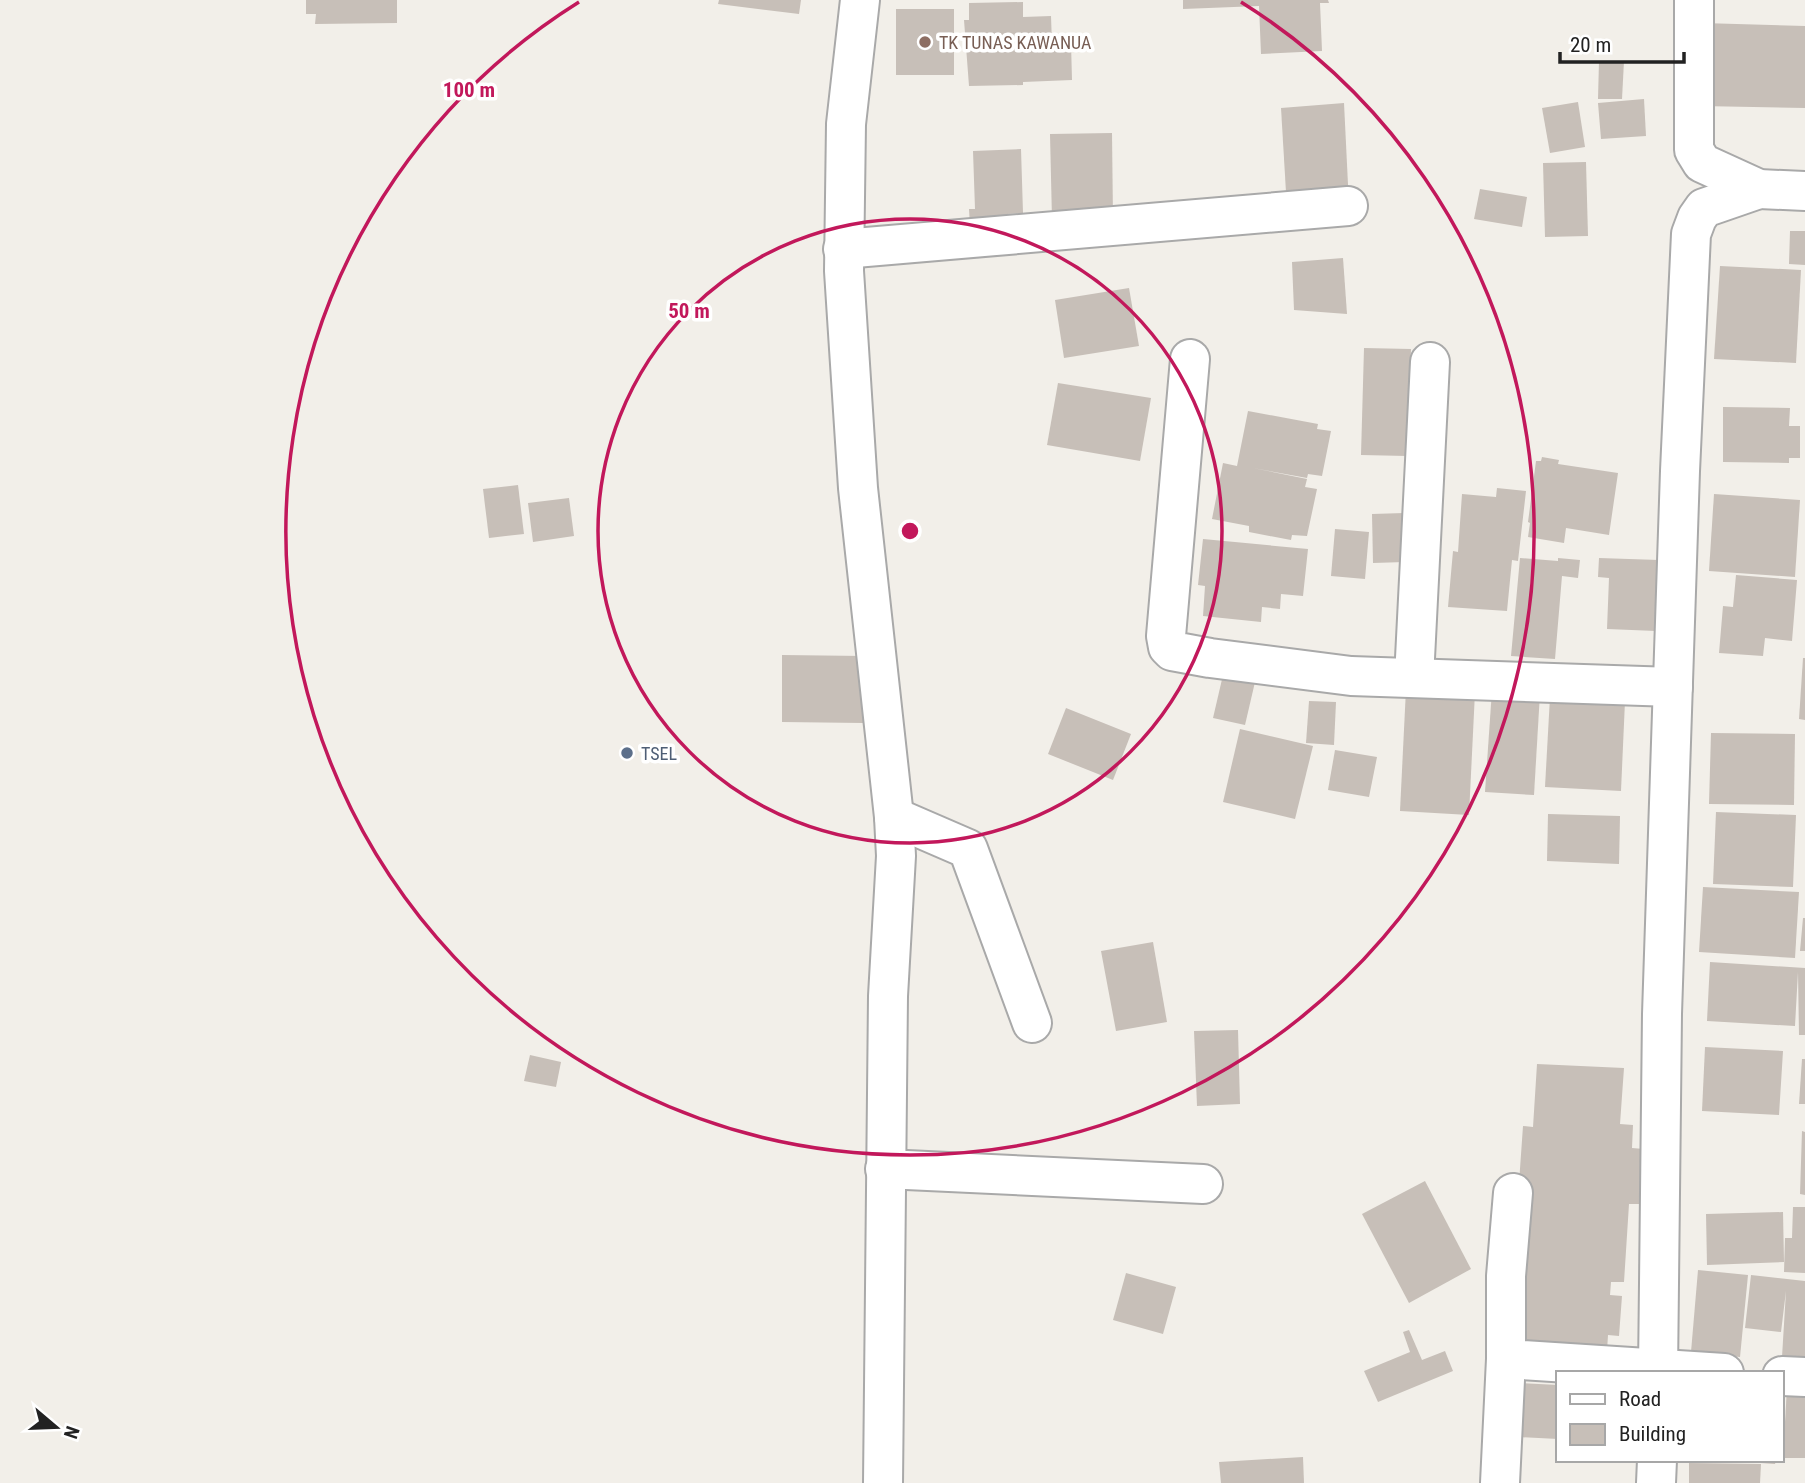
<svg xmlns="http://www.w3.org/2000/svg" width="1805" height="1483" viewBox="0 0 1805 1483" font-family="'Roboto Condensed',sans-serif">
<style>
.building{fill:#c7bfb8}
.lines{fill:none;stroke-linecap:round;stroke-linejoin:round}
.street-casing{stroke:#a9a9a9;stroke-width:42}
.street{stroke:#fff;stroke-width:38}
.ring{fill:none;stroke:#c2185b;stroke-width:3.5}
.education-dot{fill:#8d6e63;stroke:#fff;stroke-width:2.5}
.service-dot{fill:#5c6f8a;stroke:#fff;stroke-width:2.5}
.labels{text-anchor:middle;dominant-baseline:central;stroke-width:7;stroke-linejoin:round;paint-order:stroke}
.education-label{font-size:18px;fill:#785e54;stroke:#fff;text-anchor:start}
.service-label{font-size:18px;fill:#4e5e75;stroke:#fff;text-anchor:start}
.centre{fill:#c2185b;stroke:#fff;stroke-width:3.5}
.ring-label{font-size:21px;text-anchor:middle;font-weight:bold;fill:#c2185b;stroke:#fff;stroke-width:7;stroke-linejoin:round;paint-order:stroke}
</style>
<rect width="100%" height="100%" fill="#f2efe9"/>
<g class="building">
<polygon points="306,0 397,0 397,23 315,24 316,14 306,14"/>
<polygon points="719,0 801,0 799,14 718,4"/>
<polygon points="1183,0 1328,0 1329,3 1320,3 1322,51 1261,54 1259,6 1183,9"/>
<polygon points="1023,2 1023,17 1051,16 1052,44 1071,43 1072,80 1023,82 1023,85 969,86 964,20 969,20 969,3"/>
<rect x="896" y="9" width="58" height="66"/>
<polygon points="1702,23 1805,26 1805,108 1700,106"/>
<polygon points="1599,61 1624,61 1622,99 1598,99"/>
<polygon points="1644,99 1646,136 1601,139 1598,103"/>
<polygon points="1578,102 1585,147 1550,153 1542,108"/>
<polygon points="1344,103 1349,205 1287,209 1281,108"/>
<polygon points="1112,133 1113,219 1052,220 1050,134"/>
<polygon points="1021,149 1023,213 1007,214 1007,224 970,226 969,209 975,209 973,151"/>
<polygon points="1586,162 1588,236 1545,237 1543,163"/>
<polygon points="1480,189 1527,197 1522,227 1474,219"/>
<polygon points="1790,231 1805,231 1805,265 1789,264"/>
<polygon points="1343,258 1347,314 1294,310 1292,262"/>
<polygon points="1720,266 1801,270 1796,363 1714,359"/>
<polygon points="1129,288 1139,346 1064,358 1055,300"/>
<polygon points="1364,348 1411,349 1407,456 1361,455"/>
<polygon points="1058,383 1151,398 1140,461 1047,445"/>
<polygon points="1723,407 1790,408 1789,426 1800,426 1800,458 1789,458 1789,463 1723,462"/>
<polygon points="1248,411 1318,424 1317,429 1331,431 1322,476 1308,474 1307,478 1253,468 1307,479 1305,487 1317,489 1307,536 1292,535 1291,540 1249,532 1249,526 1212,519 1223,463 1237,466"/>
<polygon points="1542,457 1559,460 1558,464 1618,473 1609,535 1566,528 1564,543 1528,537 1530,523 1528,522 1536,461 1541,461"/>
<polygon points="518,485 524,534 489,538 483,489"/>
<polygon points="1497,488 1526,491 1518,561 1512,560 1507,611 1448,607 1453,551 1458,552 1462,494 1496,497"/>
<polygon points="1714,494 1800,500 1795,577 1709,571"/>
<polygon points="569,498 574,536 533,542 528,503"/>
<polygon points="1404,513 1405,562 1373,563 1372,514"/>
<polygon points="1335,529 1369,532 1365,579 1331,576"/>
<polygon points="1203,539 1308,549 1303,596 1281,594 1280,609 1262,607 1261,622 1203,616 1205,586 1198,585"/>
<polygon points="1520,558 1558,561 1558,558 1580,560 1578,578 1562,576 1555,659 1511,656"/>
<polygon points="1599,558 1659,560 1656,631 1607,629 1609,578 1598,577"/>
<polygon points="1736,575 1797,580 1792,641 1765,638 1763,656 1719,653 1723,606 1733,607"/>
<polygon points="782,655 864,656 863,723 782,722"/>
<polygon points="1803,658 1805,658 1805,720 1799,719"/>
<polygon points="1223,675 1255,682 1245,725 1213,718"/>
<polygon points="1406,689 1475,692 1469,815 1400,811"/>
<polygon points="1492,690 1540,693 1534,795 1485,792"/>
<polygon points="1550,697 1625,701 1621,791 1545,787"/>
<polygon points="1309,701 1336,702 1334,745 1306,743"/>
<polygon points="1066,708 1131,734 1113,780 1048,754"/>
<polygon points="1240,729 1313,746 1295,819 1223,802"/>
<polygon points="1711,733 1795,734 1794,805 1709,804"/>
<polygon points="1335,750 1377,757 1369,797 1328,790"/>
<polygon points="1716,812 1796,815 1793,887 1713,884"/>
<polygon points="1548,814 1620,816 1619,864 1547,861"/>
<polygon points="1703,887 1799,892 1795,958 1699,952"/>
<polygon points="1803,918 1805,918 1805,951 1800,951"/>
<polygon points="1153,942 1167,1022 1116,1031 1101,951"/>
<polygon points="1710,962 1805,968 1805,1035 1799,1035 1798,972 1795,1026 1707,1021"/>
<polygon points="1238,1030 1240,1104 1197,1106 1194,1031"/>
<polygon points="1705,1047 1783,1051 1779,1115 1702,1111"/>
<polygon points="530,1055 561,1062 556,1087 524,1081"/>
<polygon points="1802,1059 1805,1059 1805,1104 1799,1104"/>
<polygon points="1537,1064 1624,1068 1620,1124 1633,1125 1632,1148 1644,1149 1641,1204 1629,1204 1624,1282 1611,1282 1610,1295 1622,1296 1619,1336 1608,1335 1607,1351 1520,1346 1530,1184 1519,1183 1523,1126 1533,1127"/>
<polygon points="1802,1131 1805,1132 1805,1195 1800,1194"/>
<polygon points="1425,1181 1471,1269 1409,1303 1362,1214"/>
<polygon points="1793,1207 1805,1207 1805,1273 1784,1272 1785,1238 1792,1238"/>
<polygon points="1783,1212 1784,1262 1707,1265 1706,1214"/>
<polygon points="1698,1270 1748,1275 1740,1357 1691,1352"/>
<polygon points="1126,1273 1176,1287 1163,1334 1113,1320"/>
<polygon points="1751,1275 1805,1281 1805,1359 1782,1357 1786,1291 1781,1332 1745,1328"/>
<polygon points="1409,1330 1422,1360 1445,1351 1453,1371 1378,1402 1364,1371 1410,1352 1403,1332"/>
<polygon points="1521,1383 1558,1385 1558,1439 1518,1437"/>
<polygon points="1787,1387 1805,1387 1805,1458 1783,1458"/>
<polygon points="1303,1457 1304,1483 1221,1483 1219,1462"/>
<polygon points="1747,1460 1776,1460 1775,1464 1747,1462"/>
<polygon points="1689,1463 1761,1464 1760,1483 1689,1483"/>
</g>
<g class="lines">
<defs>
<g id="street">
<polyline points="860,0 846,124 844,271 858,488 894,817 896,856 888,996 883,1483"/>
<polyline points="1694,0 1694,150 1702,163 1759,189 1805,191"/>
<polyline points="843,249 1348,206"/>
<polyline points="1190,359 1166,636 1168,647 1172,651 1210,658 1351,676 1673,687"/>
<polyline points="1414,678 1430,362"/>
<polyline points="894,817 968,849 1032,1023"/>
<polyline points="885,1169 1203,1184"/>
<polyline points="1513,1193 1506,1276 1506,1359 1724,1373"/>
<polyline points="1658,1373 1662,1014 1680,471 1691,234 1697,218 1704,208 1759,189"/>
<polyline points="1782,1376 1805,1377"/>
<polyline points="1500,1483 1506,1359"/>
<polyline points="1656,1483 1657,1460"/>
</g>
</defs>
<use href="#street" class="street-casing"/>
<use href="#street" class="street"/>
</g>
<g class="ring">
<circle cx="910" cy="531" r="312"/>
<path d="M1241 2A624 624 0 1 1 579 2"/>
</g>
<circle class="education-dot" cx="925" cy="42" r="7"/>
<circle class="service-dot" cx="627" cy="753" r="7"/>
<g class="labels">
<g class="education-label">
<text x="939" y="42">TK TUNAS KAWANUA</text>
</g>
<g class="service-label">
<text x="641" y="753">TSEL</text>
</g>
</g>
<circle cx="910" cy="531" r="10" class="centre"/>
<g class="ring-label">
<text x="469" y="97">100 m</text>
<text x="689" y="318">50 m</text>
</g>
<rect x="1556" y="1371" width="228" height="91" fill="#ffffff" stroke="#a7a7a7" stroke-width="2"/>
<rect x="1570" y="1394" width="35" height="10" fill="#ffffff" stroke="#a7a7a7" stroke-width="2"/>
<text x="1619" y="1406" font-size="21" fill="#222222">Road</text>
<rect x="1570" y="1424" width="35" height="21" fill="#c7bfb8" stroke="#a7a7a7" stroke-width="2"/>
<text x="1619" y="1441" font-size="21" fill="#222222">Building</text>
<g transform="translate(56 1427) rotate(109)" stroke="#ffffff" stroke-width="5" paint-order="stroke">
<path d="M0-5L12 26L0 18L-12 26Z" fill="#222222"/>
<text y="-10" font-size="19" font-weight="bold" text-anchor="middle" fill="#222222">N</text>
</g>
<path d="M1560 52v10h124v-10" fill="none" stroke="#222222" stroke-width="3.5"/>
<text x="1570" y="52" font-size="21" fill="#222222" stroke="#ffffff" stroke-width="5" paint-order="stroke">20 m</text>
</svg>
